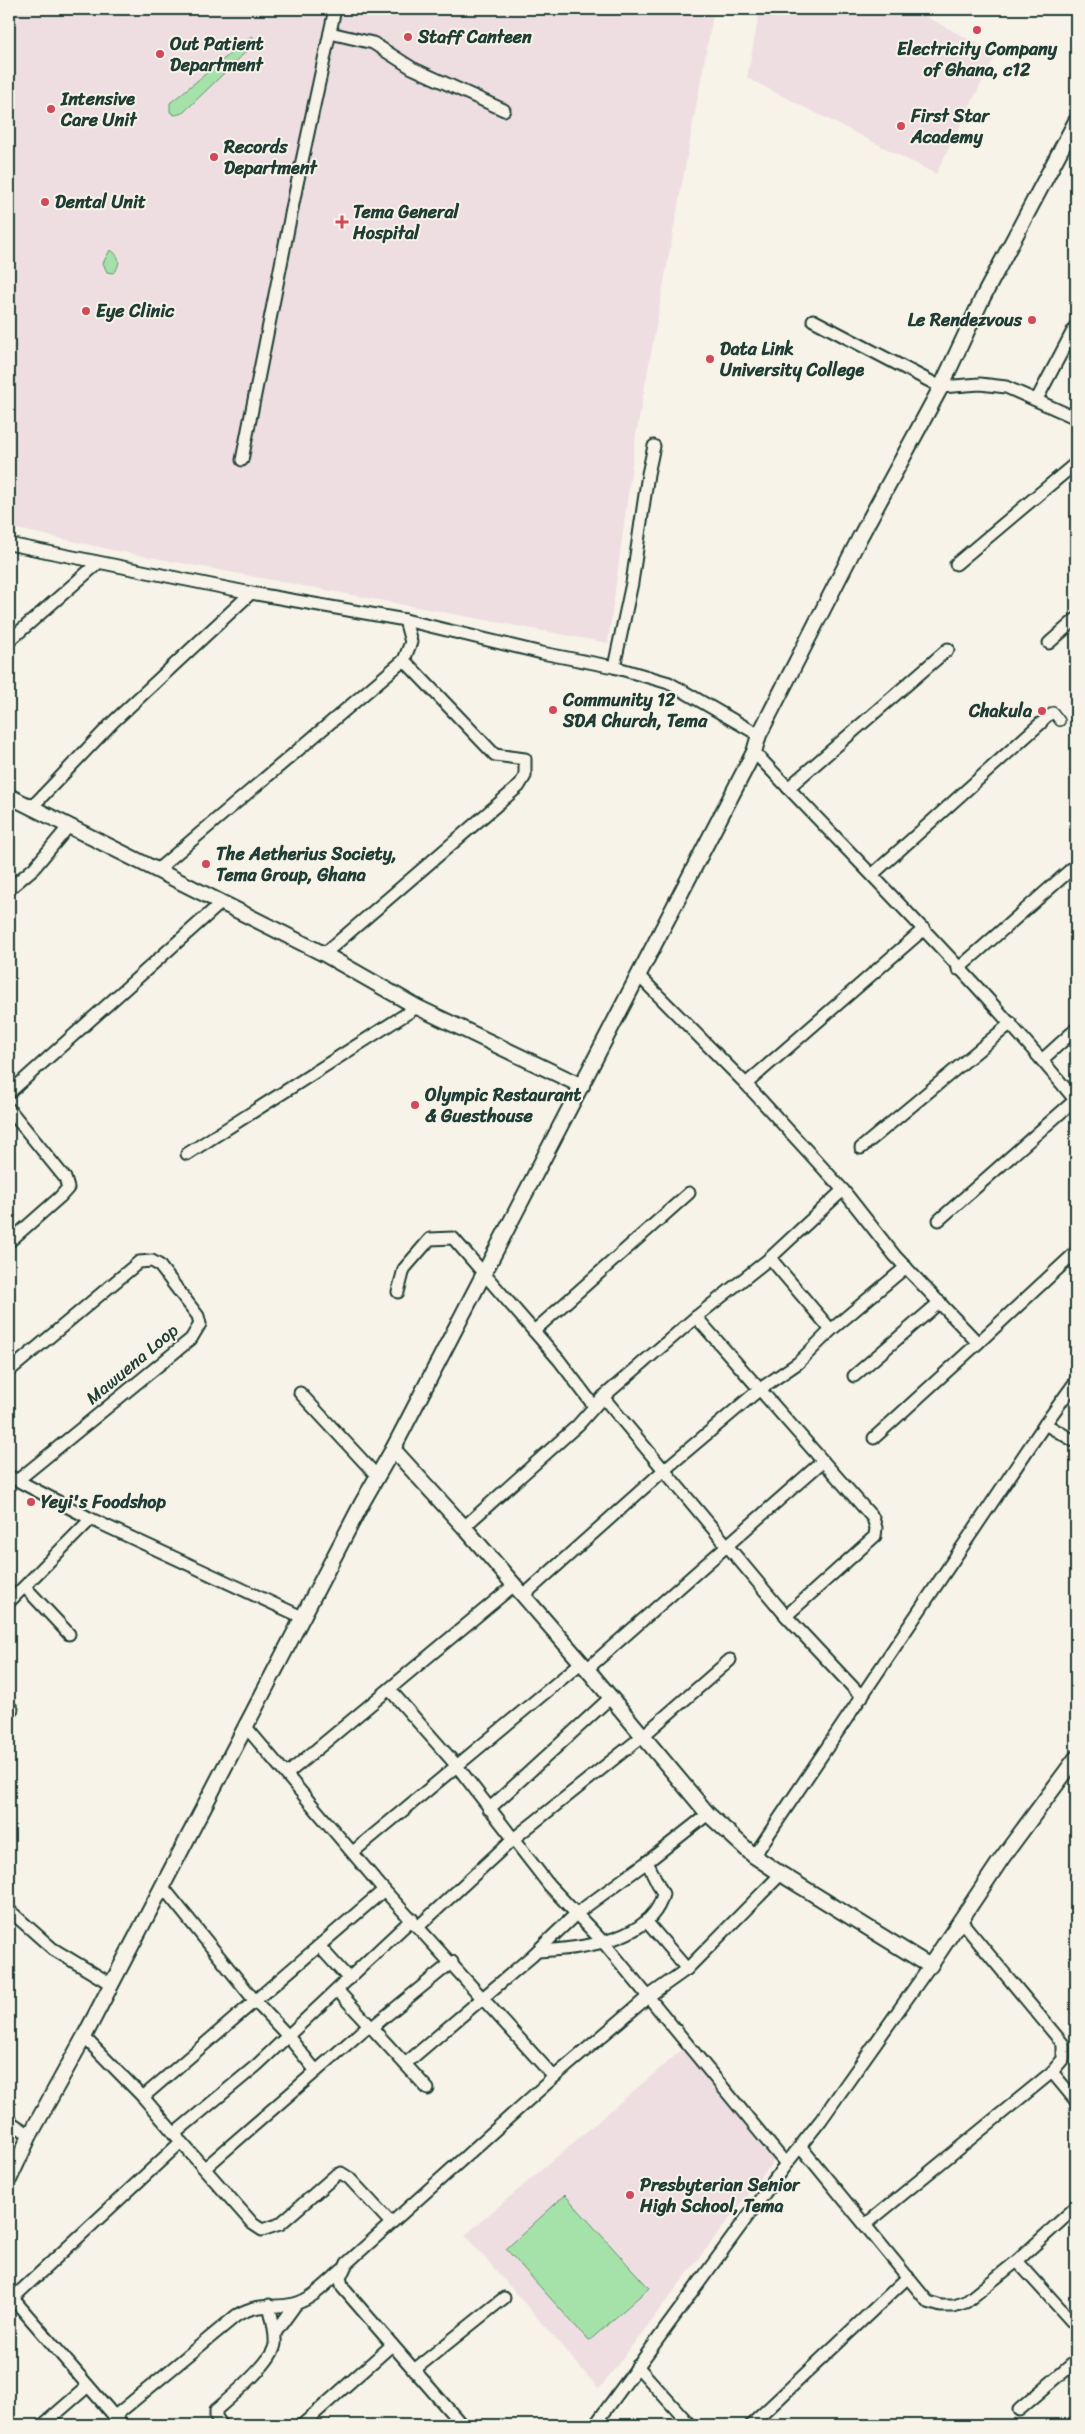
<svg xmlns="http://www.w3.org/2000/svg" width="1085" height="2434" viewBox="0 0 1085 2434" font-family="Sriracha,sans-serif">
<style>
.built{fill:#eedee2}
.green{fill:#a5e2a9;stroke:#62906e}
.lines{fill:none;stroke-linecap:round;stroke-linejoin:round}
.pedestrian-casing{stroke:#1f3d34;stroke-width:12}
.minor-casing{stroke:#1f3d34;stroke-width:15}
.tertiary-casing{stroke:#1f3d34;stroke-width:18}
.pedestrian{stroke:#f7f3e8;stroke-width:9}
.minor{stroke:#f7f3e8;stroke-width:11}
.tertiary{stroke:#f7f3e8;stroke-width:14}
.poi-dot{fill:#d1495b;stroke:#f7f3e8;stroke-width:2}
.labels{text-anchor:middle;dominant-baseline:central;stroke-width:4;stroke-linejoin:round;paint-order:stroke}
.poi-label{font-size:18px;font-weight:bold;fill:#1f3d34;stroke:#f7f3e8;text-anchor:start}
.street-label{font-size:18px;fill:#1f3d34;stroke:#f7f3e8}
</style>
<rect width="100%" height="100%" fill="#f7f3e8"/>
<filter id="ink" filterUnits="userSpaceOnUse"><feTurbulence type="fractalNoise" baseFrequency=".02" numOctaves="2"/><feDisplacementMap in="SourceGraphic" scale="10" xChannelSelector="R" yChannelSelector="G"/><feConvolveMatrix kernelMatrix="1 2 1 2 8 2 1 2 1" color-interpolation-filters="sRGB"/></filter>
<g filter="url(#ink)">
<g class="built">
<polygon points="9,9 714,9 636,435 608,643 117,551 9,527"/>
<polygon points="760,9 912,9 996,54 936,174 747,78"/>
<polygon points="684,2048 778,2155 599,2389 465,2235"/>
</g>
<g class="green">
<polygon points="252,36 255,40 254,44 183,113 175,115 170,112 170,103"/>
<path d="M110,250C121,255 121,266 113,273L107,272L103,263Z"/>
<polygon points="565,2195 649,2288 589,2341 506,2249"/>
</g>
<g class="lines">
<defs>
<polyline id="pedestrian" points="1041,723 1053,712 1060,721"/>
<g id="minor">
<polyline points="330,33 373,43 412,68 504,110"/>
<polyline points="813,320 941,387 980,384 1006,387 1076,418"/>
<polyline points="1037,399 1076,325"/>
<polyline points="242,460 297,184 335,9"/>
<polyline points="9,544 251,593 405,620 542,653 614,667 669,683 759,735"/>
<polyline points="956,564 1076,463"/>
<polyline points="9,641 98,563"/>
<polyline points="1049,643 1076,619"/>
<polyline points="614,667 632,583 648,474 654,446"/>
<path d="M754,752C863,867 976,979 1076,1101"/>
<polyline points="788,788 948,649"/>
<polyline points="31,808 113,722 251,593"/>
<polyline points="157,870 404,660 411,642 405,620"/>
<polyline points="873,874 1041,723"/>
<polyline points="9,889 34,868 69,826"/>
<polyline points="324,954 519,786 525,776 525,759 495,755 404,660"/>
<polyline points="958,969 1076,865"/>
<polyline points="639,976 746,1084 924,929"/>
<polyline points="1043,1059 1076,1029"/>
<polyline points="746,1084 843,1190 895,1256 978,1343 1076,1252"/>
<polyline points="9,1093 221,903"/>
<polyline points="9,1109 65,1178 68,1188 60,1197 9,1242"/>
<polyline points="861,1148 1011,1023"/>
<polyline points="187,1154 417,1007"/>
<polyline points="939,1220 1075,1100"/>
<polyline points="770,1258 831,1330"/>
<polyline points="398,1292 404,1269 430,1239 453,1238 559,1360 594,1406"/>
<polyline points="696,1317 873,1518 876,1528 875,1536 786,1616"/>
<polyline points="534,1331 689,1193"/>
<polyline points="9,1371 139,1262 152,1261 159,1265 198,1316 200,1324 191,1339 18,1480"/>
<polyline points="854,1376 940,1302"/>
<polyline points="300,1393 377,1476"/>
<polyline points="603,1397 664,1470 760,1389 798,1363 831,1330 906,1267"/>
<polyline points="1045,1424 1076,1442"/>
<polyline points="874,1438 978,1343"/>
<polyline points="9,1476 91,1519 302,1617"/>
<polyline points="464,1527 578,1425 603,1397 696,1317 770,1258 843,1190"/>
<polyline points="25,1587 69,1634"/>
<polyline points="523,1596 664,1470 786,1616 862,1697"/>
<polyline points="9,1602 91,1519"/>
<polyline points="587,1669 823,1461"/>
<polyline points="390,1690 457,1766 549,1885 604,1943 786,2164"/>
<polyline points="9,1712 12,1709"/>
<polyline points="246,1727 384,1890 554,2077 347,2263 340,2278 343,2288 462,2425"/>
<polyline points="287,1774 513,1586"/>
<polyline points="489,1809 611,1697"/>
<polyline points="353,1852 582,1662"/>
<polyline points="754,1856 1045,1424 1076,1381"/>
<polyline points="162,1886 255,2001 287,2035 316,2071"/>
<polyline points="9,1910 53,1949 111,1984"/>
<polyline points="646,1921 687,1969"/>
<polyline points="961,1921 1063,2044 1063,2059 1052,2072 1076,2101"/>
<polyline points="419,1926 512,1840 644,1735 730,1660"/>
<polyline points="319,1946 349,1979"/>
<path d="M538,1951C579,1949 652,1941 663,1894L647,1862L708,1814"/>
<polyline points="337,1990 428,2089"/>
<polyline points="371,2028 452,1962"/>
<polyline points="84,2037 143,2097 178,2138"/>
<polyline points="405,2064 532,1956 577,1913 647,1862"/>
<polyline points="554,2077 649,1996 687,1969 781,1874"/>
<polyline points="143,2097 384,1890"/>
<polyline points="9,2121 30,2135"/>
<polyline points="174,2134 257,2065 412,1919"/>
<polyline points="801,2147 928,2302 941,2306 954,2306 966,2302 1017,2261 1076,2207"/>
<polyline points="205,2168 369,2025"/>
<polyline points="865,2225 1052,2072"/>
<polyline points="1017,2261 1076,2326"/>
<polyline points="9,2294 122,2425"/>
<polyline points="13,2298 181,2142 253,2224 262,2230 280,2224 336,2175 341,2173 349,2178 391,2223"/>
<polyline points="275,2333 296,2304"/>
<polyline points="637,2366 690,2425"/>
<polyline points="414,2370 504,2298"/>
<polyline points="1019,2410 1076,2361"/>
<path d="M115,2416L237,2315C261,2302 270,2309 294,2304C312,2300 329,2281 342,2270"/>
<polyline points="43,2425 88,2386"/>
<path d="M222,2425L216,2417V2410C231,2397 273,2362 275,2344C276,2331 272,2318 269,2305"/>
<polyline points="302,2425 392,2345"/>
<polyline points="595,2425 786,2164 821,2120 930,1966"/>
<polyline points="751,2425 908,2277"/>
</g>
<g id="tertiary">
<polyline points="9,796 324,954 417,1007 582,1086"/>
<polyline points="393,1449 464,1527 587,1669 708,1814 754,1856 781,1874 930,1966 1002,1858 1076,1758"/>
<polyline points="9,2180 30,2135 84,2037 362,1503 393,1449 754,752 759,735 860,537 941,387 982,299 1076,121"/>
</g>
</defs>
<use href="#pedestrian" class="pedestrian-casing"/>
<use href="#minor" class="minor-casing"/>
<use href="#tertiary" class="tertiary-casing"/>
<use href="#pedestrian" class="pedestrian"/>
<use href="#minor" class="minor"/>
<use href="#tertiary" class="tertiary"/>
</g>
</g>
<g class="poi-dot">
<circle cx="977" cy="30" r="5"/>
<circle cx="408" cy="37" r="5"/>
<circle cx="160" cy="54" r="5"/>
<circle cx="51" cy="109" r="5"/>
<circle cx="901" cy="126" r="5"/>
<circle cx="214" cy="157" r="5"/>
<circle cx="45" cy="202" r="5"/>
<path d="M339.5 214.5h5v5h5v5h-5v5h-5v-5h-5v-5h5z"/>
<circle cx="86" cy="311" r="5"/>
<circle cx="1032" cy="320" r="5"/>
<circle cx="710" cy="359" r="5"/>
<circle cx="553" cy="710" r="5"/>
<circle cx="1042" cy="711" r="5"/>
<circle cx="206" cy="864" r="5"/>
<circle cx="415" cy="1105" r="5"/>
<circle cx="31" cy="1502" r="5"/>
<circle cx="630" cy="2195" r="5"/>
</g>
<g class="labels">
<g class="poi-label">
<text x="418" y="37">Staff Canteen</text>
<text x="170" y="44">Out Patient<tspan x="170" dy="21">Department</tspan></text>
<text x="977" y="49" text-anchor="middle">Electricity Company<tspan x="977" dy="21">of Ghana, c12</tspan></text>
<text x="61" y="99">Intensive<tspan x="61" dy="21">Care Unit</tspan></text>
<text x="911" y="116">First Star<tspan x="911" dy="21">Academy</tspan></text>
<text x="224" y="147">Records<tspan x="224" dy="21">Department</tspan></text>
<text x="55" y="202">Dental Unit</text>
<text x="353" y="212">Tema General<tspan x="353" dy="21">Hospital</tspan></text>
<text x="96" y="311">Eye Clinic</text>
<text x="1022" y="320" text-anchor="end">Le Rendezvous</text>
<text x="720" y="349">Data Link<tspan x="720" dy="21">University College</tspan></text>
<text x="563" y="700">Community 12<tspan x="563" dy="21">SDA Church, Tema</tspan></text>
<text x="1032" y="711" text-anchor="end">Chakula</text>
<text x="216" y="854">The Aetherius Society,<tspan x="216" dy="21">Tema Group, Ghana</tspan></text>
<text x="425" y="1095">Olympic Restaurant<tspan x="425" dy="21">&amp; Guesthouse</tspan></text>
<text x="41" y="1502">Yeyi's Foodshop</text>
<text x="640" y="2185">Presbyterian Senior<tspan x="640" dy="21">High School, Tema</tspan></text>
</g>
<g class="street-label">
<text transform="translate(132 1364) rotate(-40)">Mawuena Loop</text>
</g>
</g>
<rect width="1085" height="2434" fill="none" stroke="#f7f3e8" stroke-width="30"/>
<rect x="15" y="15" width="1055" height="2404" fill="none" stroke="#1f3d34" stroke-width="2" filter="url(#ink)"/>
</svg>
